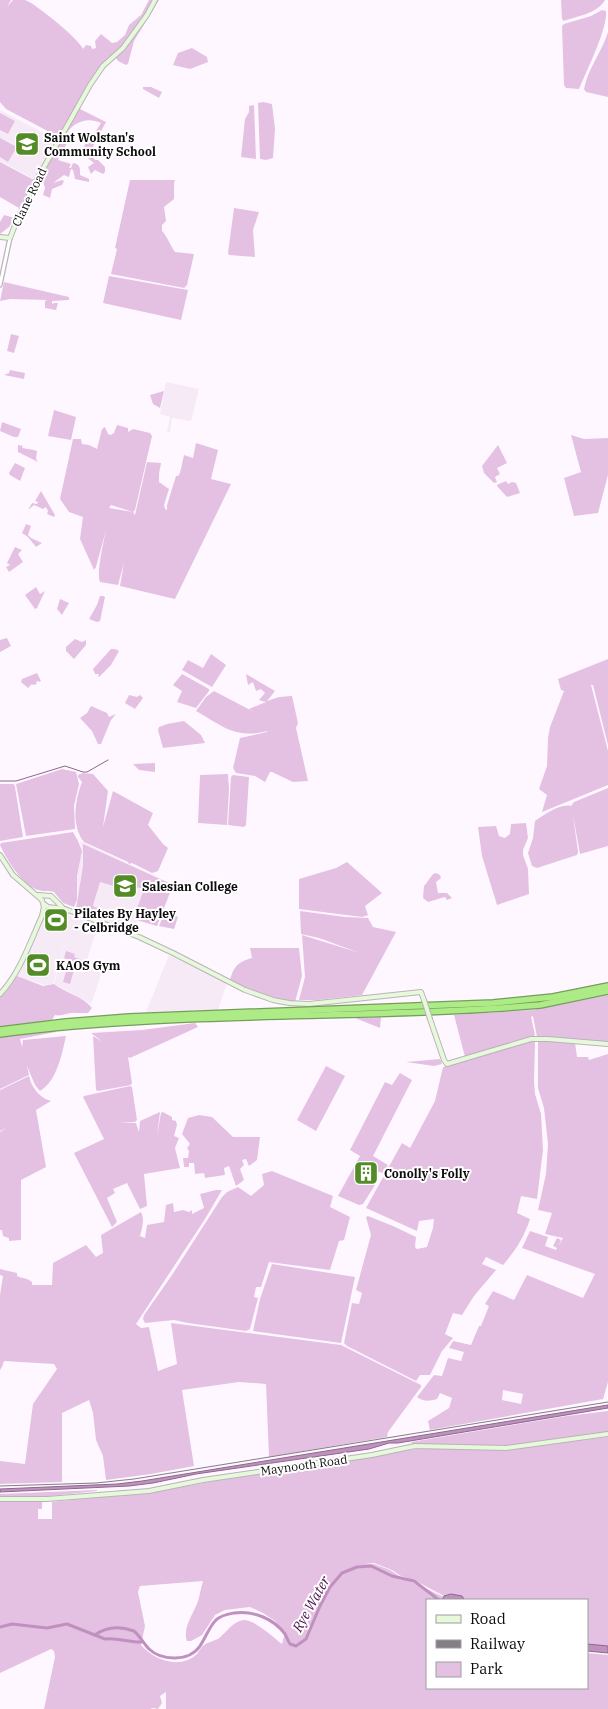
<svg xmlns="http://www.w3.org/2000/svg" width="608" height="1709" viewBox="0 0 608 1709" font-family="'IBM Plex Serif',serif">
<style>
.built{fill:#f7eaf7}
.green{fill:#e4c1e3;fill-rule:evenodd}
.water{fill:#c091bf;stroke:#8b698a}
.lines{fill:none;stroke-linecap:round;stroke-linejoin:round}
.stream{stroke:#8b698a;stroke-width:1}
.river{stroke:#c091bf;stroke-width:3}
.tertiary-casing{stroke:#bab3b9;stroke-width:5.5}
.secondary-casing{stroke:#bab3b9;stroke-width:6}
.motorway-casing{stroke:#759d5c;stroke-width:8}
.tertiary{stroke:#fff;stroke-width:3}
.secondary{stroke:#e6f9db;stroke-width:4}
.motorway{stroke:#adeb86;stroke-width:5.5}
.rail{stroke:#847f84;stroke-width:1}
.secondary-bridge-casing{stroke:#bab3b9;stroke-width:6;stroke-linecap:butt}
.secondary-bridge{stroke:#e6f9db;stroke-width:4}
.labels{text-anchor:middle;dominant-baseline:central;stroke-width:4;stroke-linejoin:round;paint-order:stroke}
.poi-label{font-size:12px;font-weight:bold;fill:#0e0c0e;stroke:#fff;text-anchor:start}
.street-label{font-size:12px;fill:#0e0c0e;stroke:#fff}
.water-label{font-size:14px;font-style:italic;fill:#460c48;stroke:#fff}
</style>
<rect width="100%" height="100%" fill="#fff7ff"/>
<g class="built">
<polygon points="0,110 55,139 54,145 34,179 0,161"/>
<polygon points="166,382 199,389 191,421 172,418 170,432 167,432 170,417 160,414"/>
<polygon points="80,841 172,884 173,887 157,926 138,921 135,923 132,932 75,909 78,898 77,878 80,859 82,855"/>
<polygon points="51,909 98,925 85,966 102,972 91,1004 54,984 67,938 53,984 44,985 17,976 38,928 46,913"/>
<polygon points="169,955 227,983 218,1010 146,1012"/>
</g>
<g class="green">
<path d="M0,0H11L7,7L13,0C16,0 21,0 25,0C35,3 80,40 83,49L86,45L91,46L92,49L96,48L95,41L101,34L112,43L117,42L125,35L129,25L141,15L149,0H159L134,41L128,64L126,65L118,61L114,55C96,67 87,88 76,107L106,122L91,150V154L95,160H98L105,167V172L103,174L95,170L91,174L88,167L94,163L81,153V151L89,138L94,134L101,123C86,116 72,123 65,136L68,141L58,160L71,164L69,168H71L73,163C81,164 80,169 80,175L89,179V182L75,179L73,170L71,169L69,177L64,175L53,183L62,180L64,181L62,185L52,189L50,198L43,195L45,188L43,181L38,180L59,137L6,109L0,102Z"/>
<path d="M561,0H605C597,14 577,16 564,21L562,19Z"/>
<path d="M602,10L606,11C608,28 586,72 579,89L566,88L564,85L562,26L564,24L591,16Z"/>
<path d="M608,32V97L586,92L584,89C588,68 602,52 608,32Z"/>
<polygon points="192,48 207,57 208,62 190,69 173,65 178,53"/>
<polygon points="143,87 151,87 162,92 159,98 143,89"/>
<polygon points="263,102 272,104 275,129 273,158 266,160 260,159 258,103"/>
<polygon points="254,105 256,159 241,157 245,119 249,112 249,106"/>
<polygon points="0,113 15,121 8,134 0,130"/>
<polygon points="0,138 17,147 8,162 0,157"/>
<polygon points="0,162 34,180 19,208 0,197"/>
<path d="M130,180H175L174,183V199L164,207L166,221L162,225V231C167,236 170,245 175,252L194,254L187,285L184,288L111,274L117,249L115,248Z"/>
<polygon points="234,208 259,212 253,230 255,257 229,255 228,253"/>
<polygon points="4,215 15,218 9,227 0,234 0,222"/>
<polygon points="109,276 188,290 181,320 103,303"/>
<polygon points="4,282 69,297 69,300 52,301 52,304 54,303 58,303 56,310 45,308 45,301 47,300 10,299 0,301"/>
<polygon points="11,334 19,336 14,353 7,351"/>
<polygon points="10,370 25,373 24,379 4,375 9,373"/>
<polygon points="164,391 160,408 153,404 150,395"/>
<polygon points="54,410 76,417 71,440 48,436"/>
<polygon points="2,422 21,429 18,437 14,437 0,431"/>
<path d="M117,425L128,428V432L133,429L150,433L152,436L135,510L133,512L111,505L109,508L133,512L135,515L147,462L161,463L159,474V482L169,489L164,505L165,509L167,510V505L176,476H178L180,473L184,455L193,458L196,443L218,450L211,479L231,484L175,599L120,586L124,563L118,585L100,582C96,575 104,540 106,530L96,567L94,570L80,539L83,517L69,512L60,499L73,439H81L82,444L89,445L97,449L102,429L105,427L108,434L111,435L114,433Z"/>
<polygon points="571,435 584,439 608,438 608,475 598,513 574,516 564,478 581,472"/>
<path d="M18,445L23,446L22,448C26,449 32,449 37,451L36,459L38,462L18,452Z"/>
<polygon points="498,445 507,463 497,468 500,474 495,477 497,482 494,483 484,473 482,466"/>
<polygon points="15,463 25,468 20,481 10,475 9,473"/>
<polygon points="506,481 508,484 512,482 516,483 520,493 507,497 497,486 497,485"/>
<polygon points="41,491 55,515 54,517 47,514 48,511 46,507 43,509 34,505 28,510 32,503 37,504 38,502 35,501"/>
<polygon points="26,524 31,526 28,535 31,538 42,543 36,547 28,537 22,533"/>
<polygon points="15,547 22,550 18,554 23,562 9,572 6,567 10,565 7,563"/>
<polygon points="36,587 40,594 45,591 37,608 35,609 25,595"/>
<polygon points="100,596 103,596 105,597 100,621 97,622 89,619 97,605"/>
<polygon points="60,599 69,603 62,615 57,609"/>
<polygon points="7,638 11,646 0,652 0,640"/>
<polygon points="75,639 82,642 86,640 86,645 74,659 66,651 66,647"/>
<polygon points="111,649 115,649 119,651 111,665 99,677 98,676 99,674 95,674 93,669"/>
<polygon points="211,654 226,665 212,687 182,670 188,660 203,668"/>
<polygon points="608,659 608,745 593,685 591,685 608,751 608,785 542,812 547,795 539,789 547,766 548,738 550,727 564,691 561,690 558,679"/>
<polygon points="37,673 41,681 39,682 38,681 36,682 37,684 33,685 32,684 28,688 21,682 22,679"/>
<polygon points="182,674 209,689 209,691 196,708 177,702 182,691 173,685"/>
<path d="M246,674L275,691L267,701L279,697L292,696L298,723L296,728L308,781L293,782L272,772H270L265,782L255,776L236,773L233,768L240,738L267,732L268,731C235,739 224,727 196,711L206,697L214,691L254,712L249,709L266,702L259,700L265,693L261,689L256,691L253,682L248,685Z"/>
<polygon points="129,695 137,697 140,695 143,698 135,709 125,703"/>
<polygon points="91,706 107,713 109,717 116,714 111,720 101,744 98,744 92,731 80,718 87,713"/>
<polygon points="184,721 201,735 205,743 163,748 158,730 159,727 167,724"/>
<polygon points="155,763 155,772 139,770 133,764"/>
<polygon points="62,769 76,772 79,784 74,806 75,829 26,836 16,784"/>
<path d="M83,773L93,774L108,791L103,827L113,791L153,813L148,825L163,844L168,848L158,871L152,873L132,863L129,864L128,862L84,842C71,826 75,800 82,782L78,777V775Z"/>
<polygon points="228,774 229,789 227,825 198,823 200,775"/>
<polygon points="233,775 249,777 246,825 244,827 228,825 231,777"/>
<polygon points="0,784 14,784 15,787 23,837 0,841"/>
<path d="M608,788V846L580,854L573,815L578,852L577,855L537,868L532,866L528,853L533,838L535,821C544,815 560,803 571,806L574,802Z"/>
<polygon points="526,823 528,838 523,850 523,855 528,869 529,894 497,905 482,856 478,827 496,826 499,836 505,838 510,834 511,824"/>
<path d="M73,832L78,841L82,851L77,876V900L74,907L63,903L54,892C49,890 44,892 38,890C22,885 7,860 0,845L1,843Z"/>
<polygon points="83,844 171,884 172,887 157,926 134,919 134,917 144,889 129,885 127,890 100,882 93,905 94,907 103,909 101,918 76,909 83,866"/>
<polygon points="347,862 382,893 365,906 368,915 362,917 299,909 299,879 336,868"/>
<polygon points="436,873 440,875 441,878 436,882 438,893 447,893 452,898 447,900 445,897 428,902 423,898 424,886 433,874"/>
<polygon points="300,911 345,917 368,918 373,927 396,932 362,995 317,1000 299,1000 305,977 302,935 360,953 319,938 301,934"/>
<polygon points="165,912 178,917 174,929 159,926"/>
<path d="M250,948H299L302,976L295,1002L258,994L230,980C234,966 238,962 252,958Z"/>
<polygon points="66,951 75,954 74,957 82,960 81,964 64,958"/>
<polygon points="67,968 74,970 70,984 63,982"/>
<path d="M17,976L43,986L54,984C65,993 83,996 92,1008L88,1013C84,1013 80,1013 75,1013C69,1012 62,1017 55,1015L52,1020L0,1028V996Z"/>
<polygon points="608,995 608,1043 537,1037 533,1016 531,1017 535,1035 533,1037 465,1057 454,1015 532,1010"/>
<polygon points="381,1017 380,1028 355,1018"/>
<polygon points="195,1023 198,1027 130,1058 128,1057 132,1083 131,1085 98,1091 96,1090 93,1036 103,1042 91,1033 142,1030"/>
<path d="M52,1030L56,1031V1032L20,1039L22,1047L23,1040L66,1036C62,1054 57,1081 40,1091L35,1085L27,1066L29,1075L0,1089V1037Z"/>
<path d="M530,1040L534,1041L535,1043L534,1081L535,1094L541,1114L543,1150L537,1199L521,1196L517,1213L530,1219C524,1237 516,1250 503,1265L486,1257L482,1264L496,1270L474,1296L462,1315L453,1313L445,1334L453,1338L442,1351L430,1375H420L416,1381L347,1346L344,1343L352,1303L359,1304L362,1293L356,1290L371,1235L366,1217L368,1216L393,1226L416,1237L415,1247L417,1249L427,1247L433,1228L434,1219L419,1221L417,1231L366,1208L402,1143L410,1148L435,1101L443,1067Z"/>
<path d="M538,1040L575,1043L577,1057H588L589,1060L608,1054V1046V1382L603,1399L430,1430L428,1421L449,1408L452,1398L440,1393L437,1399C429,1401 424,1402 417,1397L434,1375L442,1376L448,1358L461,1361L464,1352L449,1348L453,1341L471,1345L479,1326H481L489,1306L485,1304L493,1291L514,1300L527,1275L583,1298L595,1274L522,1248L530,1231L548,1237L545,1246L556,1250L557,1248L553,1246L557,1238L561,1240L559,1245L563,1238L545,1234L552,1213L538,1210L546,1174L548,1144L544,1108L538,1088ZM503,1390L523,1394L521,1404L502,1400Z"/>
<polygon points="440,1059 442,1064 434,1066 406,1062"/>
<polygon points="326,1066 345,1076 316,1131 297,1120"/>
<path d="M400,1073L412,1080L373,1156L388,1165L383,1173C381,1172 378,1172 375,1171C373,1170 371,1167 368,1167C359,1164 358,1174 359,1181L361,1183L369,1182L375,1185L363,1204L359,1205L338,1196L360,1156L350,1150L385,1082L392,1085Z"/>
<path d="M29,1076C31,1086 39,1098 51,1101L36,1110L46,1167L21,1180V1240L9,1241V1238L3,1236L2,1230H0V1132L6,1128L0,1131V1090Z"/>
<polygon points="130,1086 132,1087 137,1120 135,1122 119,1123 136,1123 139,1132 140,1121 160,1112 157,1136 161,1113 163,1112 172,1117 172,1120 176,1121 177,1125 174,1136 179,1138 175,1148 180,1168 144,1174 147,1206 140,1209 127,1183 113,1189 115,1193 107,1198 117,1222 112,1227 74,1153 104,1139 83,1097 84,1096"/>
<polygon points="199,1115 212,1117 233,1137 260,1137 257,1160 249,1166 246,1159 242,1160 244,1165 240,1169 244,1180 236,1186 229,1166 224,1168 225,1175 205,1178 204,1173 195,1174 194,1163 189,1163 189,1167 184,1167 183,1158 188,1158 189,1151 187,1148 190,1144 182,1134 188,1118"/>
<polygon points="272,1171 333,1196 330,1207 350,1217 344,1240 339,1241 330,1270 269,1262 261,1287 256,1287 254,1297 258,1298 250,1329 246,1331 188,1323 174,1320 145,1323 143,1319 144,1315 172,1275 222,1197 227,1192 238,1187 251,1196 264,1185 262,1174"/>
<path d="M216,1190H222L205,1219L136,1324L141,1328L149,1327L158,1371L177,1364L171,1323L341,1345L421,1385V1387L388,1432L387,1437L269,1457L266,1384L239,1382L182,1390L194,1466L151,1474L106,1480L103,1456L96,1440L93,1413L89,1400L62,1413V1482L0,1484V1461L25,1464L33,1404L57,1369L54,1364L4,1361L2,1367L0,1370V1295L3,1276L0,1275V1269L17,1273V1276C23,1279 26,1277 32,1282V1285H52L53,1263L86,1245L96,1257L103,1253L101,1235L141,1212C145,1220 142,1228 140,1236L145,1238L147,1225L164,1222L166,1205L173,1203L174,1212L183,1210L189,1212L192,1210V1214L204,1208L200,1194Z"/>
<polygon points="272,1264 355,1277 341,1343 253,1331 260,1299"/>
<polygon points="608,1411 608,1433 506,1447 412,1444 411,1442 567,1416"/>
<path d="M608,1437V1646L587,1644V1600H462L463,1599L451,1594L444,1596L414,1580L401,1576L392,1570L374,1563L365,1564H374L390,1570L399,1576L450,1600H427V1688H587V1653L608,1655V1709H166V1692L160,1696L162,1703L158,1709L153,1708L150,1709H44L55,1657L54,1651L51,1649L0,1673V1502H42V1509H38V1519H52V1502L160,1491L209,1482L407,1450L432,1448L505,1450ZM203,1581C201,1587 200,1595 198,1601C194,1613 182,1628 187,1641H191L202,1635L215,1615L225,1610L250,1607L263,1613L275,1621L285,1633L282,1644C274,1638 254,1619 243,1620C232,1622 226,1633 218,1639C214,1641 208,1642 204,1645C201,1647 199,1651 197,1654C180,1670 154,1660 141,1645L145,1626L138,1592L140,1586Z"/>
<polygon points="97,1490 97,1491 41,1497 0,1497 0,1494"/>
</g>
<g class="water">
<polygon points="608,1405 608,1408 398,1443 389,1443 369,1449 196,1474 153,1483 129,1486 0,1492 0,1489 117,1484 142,1481"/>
<polygon points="451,1594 462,1596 464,1599 442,1600 444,1596"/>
<polygon points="587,1644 608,1646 608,1653 587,1651"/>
</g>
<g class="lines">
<polyline class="stream" points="0,781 16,781 65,766 83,772 87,772 108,760"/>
<g class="river">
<path d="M0,1627L12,1624L47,1628L67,1624L105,1639C117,1637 129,1643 142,1642"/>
<path d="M95,1635C107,1626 120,1626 134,1631C140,1636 143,1643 149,1649C162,1661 189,1662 200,1646C206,1637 209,1627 216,1620C221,1615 228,1614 234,1613C253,1610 274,1619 285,1634C287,1638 288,1641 290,1644L296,1646L306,1639L320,1606L330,1587L342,1573L357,1567L371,1566L392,1576L414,1581L439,1600"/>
</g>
<defs>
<polyline id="tertiary" points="0,285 10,238"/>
<g id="secondary">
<polyline points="0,237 10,238 17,220 35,183 90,85 103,66 123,48 147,15 155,0"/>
<path d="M0,855L13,875L42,900L44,907L42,916C30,942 20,973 0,994"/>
<polyline points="39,895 51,896 62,907"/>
<polyline points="44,904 48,907 65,909 139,937 173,953 245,990 273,1000 289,1003 309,1004 421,992 424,1000"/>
<polyline points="430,1019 444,1060 447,1064 531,1039 548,1039 608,1044"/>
<polyline points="0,1499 47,1499 149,1491 203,1480 372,1455 415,1446 506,1448 608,1434"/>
</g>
<g id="motorway">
<polyline points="0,1030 66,1022 129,1017 493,1003 553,997 608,986"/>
<path d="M0,1034C167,1012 335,1019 502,1008L540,1005L608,991"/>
</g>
</defs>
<use href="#tertiary" class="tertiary-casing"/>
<use href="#secondary" class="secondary-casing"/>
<use href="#motorway" class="motorway-casing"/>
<use href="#tertiary" class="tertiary"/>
<use href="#secondary" class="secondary"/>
<use href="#motorway" class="motorway"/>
<polyline class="rail" points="0,1486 96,1483 134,1479 608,1402"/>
<defs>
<polyline id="secondary-bridge" points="424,1000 430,1019"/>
</defs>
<use href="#secondary-bridge" class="secondary-bridge-casing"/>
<use href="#secondary-bridge" class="secondary-bridge"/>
</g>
<defs>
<symbol id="school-square" viewBox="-11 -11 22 22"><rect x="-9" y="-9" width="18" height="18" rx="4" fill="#538b26" stroke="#fff"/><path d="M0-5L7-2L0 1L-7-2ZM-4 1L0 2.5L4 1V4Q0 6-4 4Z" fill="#fff"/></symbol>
<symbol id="stadium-square" viewBox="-11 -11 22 22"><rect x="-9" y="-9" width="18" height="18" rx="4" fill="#538b26" stroke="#fff"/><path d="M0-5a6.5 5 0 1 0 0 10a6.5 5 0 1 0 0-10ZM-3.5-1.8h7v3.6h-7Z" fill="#fff"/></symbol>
<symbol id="building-square" viewBox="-11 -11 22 22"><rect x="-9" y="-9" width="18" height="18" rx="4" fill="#538b26" stroke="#fff"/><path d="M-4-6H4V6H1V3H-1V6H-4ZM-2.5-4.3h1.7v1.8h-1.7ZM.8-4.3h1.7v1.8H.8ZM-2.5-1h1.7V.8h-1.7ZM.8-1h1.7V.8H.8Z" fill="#fff"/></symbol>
</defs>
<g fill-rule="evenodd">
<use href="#school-square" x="13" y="130" width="28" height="28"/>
<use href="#school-square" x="111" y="872" width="28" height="28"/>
<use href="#stadium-square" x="42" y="906" width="28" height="28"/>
<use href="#stadium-square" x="24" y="951" width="28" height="28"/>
<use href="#building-square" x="352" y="1159" width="28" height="28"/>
</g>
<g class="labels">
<g class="poi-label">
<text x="44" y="137">Saint Wolstan's<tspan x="44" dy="14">Community School</tspan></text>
<text x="142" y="886">Salesian College</text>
<text x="74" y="913">Pilates By Hayley<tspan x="74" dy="14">- Celbridge</tspan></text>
<text x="56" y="965">KAOS Gym</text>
<text x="384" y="1173">Conolly's Folly</text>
</g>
<g class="street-label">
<text transform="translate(29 197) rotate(-64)">Clane Road</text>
<text transform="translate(304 1465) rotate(-8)">Maynooth Road</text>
</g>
<g class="water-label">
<text transform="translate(311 1604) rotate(-61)">Rye Water</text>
</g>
</g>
<rect x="426" y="1599" width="162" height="90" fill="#ffffff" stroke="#9f9e9f"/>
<rect x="436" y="1615" width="25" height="8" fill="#e6f9db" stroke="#9f9e9f"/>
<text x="470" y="1624" font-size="15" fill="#0e0c0e">Road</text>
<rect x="436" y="1640" width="25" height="8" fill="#847f84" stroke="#9f9e9f"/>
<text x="470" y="1649" font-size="15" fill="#0e0c0e">Railway</text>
<rect x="436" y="1662" width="25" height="15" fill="#e4c1e3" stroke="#9f9e9f"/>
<text x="470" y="1674" font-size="15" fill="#0e0c0e">Park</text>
</svg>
